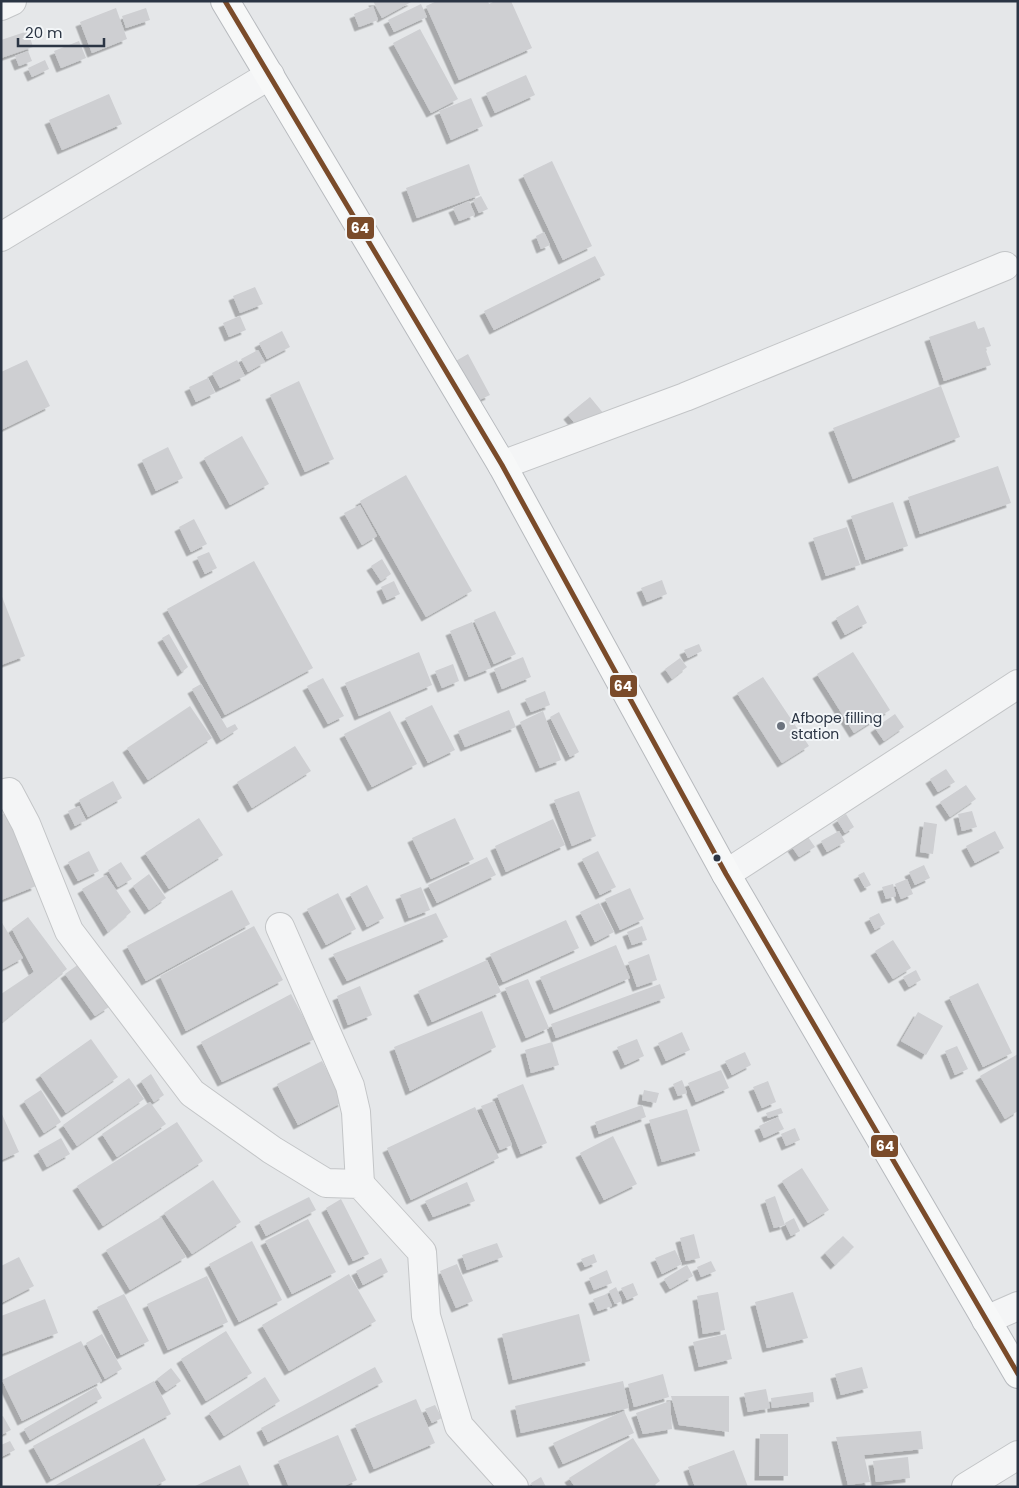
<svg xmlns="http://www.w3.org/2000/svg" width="1019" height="1488" viewBox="0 0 1019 1488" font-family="Poppins,sans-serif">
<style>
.building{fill:#cecfd2;filter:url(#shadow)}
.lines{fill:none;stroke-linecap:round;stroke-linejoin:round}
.street-casing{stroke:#c3c5c7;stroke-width:30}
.highway-casing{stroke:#b7babe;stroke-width:30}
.street{stroke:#f4f5f6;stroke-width:28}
.highway{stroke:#f7f8f8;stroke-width:28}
.bus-1-casing{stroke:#f3f6f8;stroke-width:9}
.bus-1{stroke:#7a4b2a;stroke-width:5}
.poi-dot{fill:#6c737e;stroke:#f3f6f8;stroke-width:2}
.bus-dot{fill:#2b3544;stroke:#f3f6f8;stroke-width:2}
.labels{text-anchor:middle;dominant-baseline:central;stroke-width:4;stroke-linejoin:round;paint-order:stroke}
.poi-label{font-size:14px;fill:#2b3544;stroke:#f3f6f8;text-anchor:start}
.line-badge{stroke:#f3f6f8;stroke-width:2}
.badge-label{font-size:14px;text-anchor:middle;font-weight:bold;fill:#fff}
</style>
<defs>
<filter id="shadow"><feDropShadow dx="-4.5" dy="4.5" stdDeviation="0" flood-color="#0004"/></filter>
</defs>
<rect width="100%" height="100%" fill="#e5e7e9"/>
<g class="building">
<polygon points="373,1 413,1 382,18"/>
<polygon points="437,1 488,1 489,4 495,1 511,1 532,48 459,80 426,6"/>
<polygon points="421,4 427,17 394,32 388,20"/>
<polygon points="373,6 378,20 359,27 354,14"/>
<polygon points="116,8 127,39 92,53 80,22"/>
<polygon points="146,8 150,20 126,28 122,16"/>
<polygon points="420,29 458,99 431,113 393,43"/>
<polygon points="28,31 33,47 1,58 1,40"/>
<polygon points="79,41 86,58 61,68 54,51"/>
<polygon points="28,51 32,61 19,66 15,56"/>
<polygon points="45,60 49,69 32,77 28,68"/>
<polygon points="526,75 535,95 495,113 486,93"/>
<polygon points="109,94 122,124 62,150 49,120"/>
<polygon points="471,98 483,126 451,140 439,111"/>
<polygon points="552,161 592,246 563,260 523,175"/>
<polygon points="469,164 480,195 417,218 406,188"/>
<polygon points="481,196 488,209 479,213 473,200"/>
<polygon points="469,201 475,215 459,221 453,208"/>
<polygon points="544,232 550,245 541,249 536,236"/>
<polygon points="595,256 605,275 494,330 484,311"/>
<polygon points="255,287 263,304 240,313 233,296"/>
<polygon points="240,316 246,330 229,337 223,323"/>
<polygon points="975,321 978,329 984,327 991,346 985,348 991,365 944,381 929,337"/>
<polygon points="282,331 290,347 267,359 259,343"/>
<polygon points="258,350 265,362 248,372 241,359"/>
<polygon points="468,354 490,395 475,402 454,362"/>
<polygon points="27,360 50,406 1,430 1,372"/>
<polygon points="237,360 245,376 220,388 212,373"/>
<polygon points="208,378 215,393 196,402 189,387"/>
<polygon points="299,381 334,459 305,472 270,395"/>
<polygon points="941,386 960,437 853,479 833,428"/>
<polygon points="590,397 604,414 582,432 568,415"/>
<polygon points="242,436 269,484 230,505 204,458"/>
<polygon points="168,447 183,478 156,491 142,460"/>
<polygon points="998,466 1011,503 920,534 908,497"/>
<polygon points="406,475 472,591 426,617 360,501"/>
<polygon points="893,502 908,546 866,560 851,516"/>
<polygon points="360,505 377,536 362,545 344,513"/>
<polygon points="194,519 207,544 191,552 179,527"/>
<polygon points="847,527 860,565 826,576 813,538"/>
<polygon points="209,552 217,568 205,574 197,557"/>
<polygon points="382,559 391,574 381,581 371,566"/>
<polygon points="254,561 313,668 225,715 167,609"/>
<polygon points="662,580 667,594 647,602 641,588"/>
<polygon points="394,581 400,594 387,600 381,587"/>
<polygon points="1,594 25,656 1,665"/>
<polygon points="858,605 867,623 845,635 836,618"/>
<polygon points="495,611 516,654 494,664 474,620"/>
<polygon points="472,622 491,668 469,677 450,631"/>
<polygon points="169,634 188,667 182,672 162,638"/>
<polygon points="699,644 702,651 688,658 684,650"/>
<polygon points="419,652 432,685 359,716 345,683"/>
<polygon points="853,652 890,710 854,733 817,674"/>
<polygon points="523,657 531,677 502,689 494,669"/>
<polygon points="680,658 687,667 672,679 665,669"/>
<polygon points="453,664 459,681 442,688 435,671"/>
<polygon points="763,677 809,746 782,763 737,693"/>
<polygon points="323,678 344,716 328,724 307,686"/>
<polygon points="201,684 227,728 235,724 238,729 221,740 192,689"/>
<polygon points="545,691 550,705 531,712 525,699"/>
<polygon points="432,705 455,750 428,763 405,718"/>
<polygon points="190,706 212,738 148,780 127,748"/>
<polygon points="509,710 516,727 465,747 458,731"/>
<polygon points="390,711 417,764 372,787 344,734"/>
<polygon points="543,711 561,760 540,768 520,722"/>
<polygon points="559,712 579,752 570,757 550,717"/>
<polygon points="895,714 904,727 884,741 875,728"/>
<polygon points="295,746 311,771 252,808 237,782"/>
<polygon points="946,769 955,782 938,792 930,779"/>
<polygon points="113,781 122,798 88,817 79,800"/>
<polygon points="966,785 976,799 950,817 940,802"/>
<polygon points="579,791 596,836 572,846 554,800"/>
<polygon points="79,806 86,820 75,826 68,811"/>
<polygon points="972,811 977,827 962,831 958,814"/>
<polygon points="6,813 36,886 1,900 1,815"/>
<polygon points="846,814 854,827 845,833 837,820"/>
<polygon points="199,818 223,855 169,889 145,853"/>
<polygon points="455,818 474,859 431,879 412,838"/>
<polygon points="553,819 565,845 506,872 495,846"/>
<polygon points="924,822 937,824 933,854 920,852"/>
<polygon points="839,831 845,842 827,852 821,841"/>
<polygon points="995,831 1004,848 975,863 966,846"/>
<polygon points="808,837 815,847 799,857 792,847"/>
<polygon points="89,851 99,871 78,881 68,862"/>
<polygon points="598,851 616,887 600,895 582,859"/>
<polygon points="487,857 496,875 437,903 428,885"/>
<polygon points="121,862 132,879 118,887 108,870"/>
<polygon points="924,865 930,878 915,885 909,872"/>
<polygon points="864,872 871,885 865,888 858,875"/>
<polygon points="149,874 166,898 149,910 133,886"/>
<polygon points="106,875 131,912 108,932 82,889"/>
<polygon points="907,879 913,894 901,899 895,884"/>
<polygon points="893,884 896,896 886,899 882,887"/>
<polygon points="367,885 384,918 367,927 350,894"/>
<polygon points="421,887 430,910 409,918 400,895"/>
<polygon points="630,888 644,919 620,930 605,899"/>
<polygon points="232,890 250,924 146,981 127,946"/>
<polygon points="338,893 356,929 326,945 307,909"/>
<polygon points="599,903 614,932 595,942 580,912"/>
<polygon points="436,913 448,937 347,981 333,954"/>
<polygon points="879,913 885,924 875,930 869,918"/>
<polygon points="28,917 67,969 1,1023 1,994 34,972 12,929"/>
<polygon points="566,920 579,948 503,982 490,954"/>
<polygon points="1,921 23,958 1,970"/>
<polygon points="254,926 283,980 186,1031 160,976"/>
<polygon points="642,926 647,940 632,945 627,932"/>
<polygon points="893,940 911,968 893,979 875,951"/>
<polygon points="616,945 630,978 554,1010 540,977"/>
<polygon points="649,954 657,980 637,987 628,962"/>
<polygon points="487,960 501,992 432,1022 418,991"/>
<polygon points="79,964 109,1007 95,1016 65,974"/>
<polygon points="916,970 921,980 909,987 903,977"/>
<polygon points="528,979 549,1028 526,1038 505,988"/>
<polygon points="978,983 1012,1053 983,1067 949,997"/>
<polygon points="660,984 665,998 556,1038 551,1024"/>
<polygon points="360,986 372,1015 348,1025 337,996"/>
<polygon points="291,994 315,1039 222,1082 201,1042"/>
<polygon points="482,1011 496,1047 410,1091 394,1047"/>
<polygon points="918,1012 943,1026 926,1055 901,1041"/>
<polygon points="682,1032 690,1050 666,1061 658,1043"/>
<polygon points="91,1039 118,1077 66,1113 40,1075"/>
<polygon points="637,1039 644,1056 625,1065 617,1047"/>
<polygon points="552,1042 559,1065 531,1073 525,1050"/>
<polygon points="957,1046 968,1069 955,1075 945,1051"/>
<polygon points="745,1052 751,1065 732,1075 725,1061"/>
<polygon points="1018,1054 1018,1111 1005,1119 980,1076"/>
<polygon points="322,1061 343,1102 298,1125 277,1084"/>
<polygon points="721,1070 729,1088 696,1102 688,1083"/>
<polygon points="151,1074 164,1095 154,1102 141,1081"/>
<polygon points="129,1078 144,1099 77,1146 63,1125"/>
<polygon points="682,1080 687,1093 678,1096 673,1084"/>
<polygon points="768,1081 776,1102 762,1108 753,1087"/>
<polygon points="523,1084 547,1143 521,1154 497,1095"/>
<polygon points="41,1090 61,1122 44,1133 24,1101"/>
<polygon points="644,1090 659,1093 656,1103 642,1100"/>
<polygon points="494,1101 512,1145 500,1150 481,1106"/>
<polygon points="150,1102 166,1124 117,1157 102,1134"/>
<polygon points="642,1105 646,1117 599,1134 595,1122"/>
<polygon points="475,1107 499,1158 411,1200 387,1148"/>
<polygon points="781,1108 783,1113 768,1118 766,1113"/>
<polygon points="687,1109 700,1151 662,1162 649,1120"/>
<polygon points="1,1112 19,1152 1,1160"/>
<polygon points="778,1117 784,1129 764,1138 759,1126"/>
<polygon points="177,1122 203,1161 103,1226 77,1186"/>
<polygon points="795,1128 800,1140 786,1146 781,1134"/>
<polygon points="613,1136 637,1184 604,1200 580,1153"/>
<polygon points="61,1138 70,1154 47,1167 38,1151"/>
<polygon points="802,1168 829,1210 808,1223 782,1181"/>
<polygon points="213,1180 241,1222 192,1254 164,1213"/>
<polygon points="467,1182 475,1201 433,1217 425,1201"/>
<polygon points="775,1196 785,1225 774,1228 765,1200"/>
<polygon points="309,1197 316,1210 266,1236 259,1222"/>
<polygon points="341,1199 369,1254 353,1261 326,1208"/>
<polygon points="161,1217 186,1257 130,1290 106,1250"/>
<polygon points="794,1218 800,1231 791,1236 785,1223"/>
<polygon points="308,1219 336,1272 292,1294 265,1241"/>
<polygon points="694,1234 700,1258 686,1261 680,1238"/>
<polygon points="843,1236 854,1247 835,1265 825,1253"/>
<polygon points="252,1241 282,1300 239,1322 209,1264"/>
<polygon points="497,1243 503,1257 467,1270 462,1255"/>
<polygon points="675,1250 682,1264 662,1274 655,1258"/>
<polygon points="594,1254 597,1262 585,1267 581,1259"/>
<polygon points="19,1257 34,1286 1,1303 1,1266"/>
<polygon points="381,1258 388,1272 363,1285 356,1271"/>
<polygon points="711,1261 716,1271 701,1277 697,1267"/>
<polygon points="457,1264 473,1301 456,1308 440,1271"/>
<polygon points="687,1265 693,1276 670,1289 664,1279"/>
<polygon points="607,1270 612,1283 594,1290 589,1278"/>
<polygon points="349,1274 376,1321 289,1371 262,1325"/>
<polygon points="207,1276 228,1322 168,1350 147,1304"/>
<polygon points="633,1283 638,1295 627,1300 621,1288"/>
<polygon points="616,1287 622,1301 615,1304 609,1291"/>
<polygon points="718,1292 725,1330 703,1334 697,1296"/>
<polygon points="793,1292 808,1338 767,1348 755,1302"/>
<polygon points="124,1294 149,1341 121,1355 97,1307"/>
<polygon points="607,1294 612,1306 598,1311 593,1299"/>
<polygon points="45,1299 58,1333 1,1354 1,1316"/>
<polygon points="579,1314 590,1361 513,1380 502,1334"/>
<polygon points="226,1331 252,1373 206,1401 181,1359"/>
<polygon points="102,1334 122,1369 105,1379 86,1343"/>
<polygon points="726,1334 732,1359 699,1367 693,1342"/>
<polygon points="81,1341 102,1381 22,1421 2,1380"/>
<polygon points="375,1367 383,1382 268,1442 261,1428"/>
<polygon points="862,1367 868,1388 841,1395 835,1374"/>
<polygon points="171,1368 181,1381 166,1391 157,1379"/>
<polygon points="663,1374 669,1397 634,1407 628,1384"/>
<polygon points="265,1377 280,1401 224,1436 209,1413"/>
<polygon points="154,1381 171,1414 51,1479 33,1446"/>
<polygon points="623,1381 629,1408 521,1433 515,1406"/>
<polygon points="96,1387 102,1398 30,1440 24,1429"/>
<polygon points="766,1389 770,1408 748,1412 744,1393"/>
<polygon points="813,1392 814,1402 772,1408 771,1398"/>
<polygon points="671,1396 729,1396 729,1432 679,1425"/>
<polygon points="416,1399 435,1443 374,1469 355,1425"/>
<polygon points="670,1401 672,1429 643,1434 636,1413"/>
<polygon points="435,1405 442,1418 432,1423 425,1409"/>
<polygon points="624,1411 634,1433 563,1464 553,1443"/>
<polygon points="3,1416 11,1430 1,1435 1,1417"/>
<polygon points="921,1431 923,1449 864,1455 870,1482 848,1485 836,1437"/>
<polygon points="760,1434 788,1434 788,1476 759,1476"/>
<polygon points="338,1435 357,1480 342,1487 289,1487 278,1461"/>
<polygon points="144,1438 166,1480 153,1487 52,1487"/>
<polygon points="633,1438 660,1481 652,1487 575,1487 569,1478"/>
<polygon points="10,1441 15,1450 1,1457 1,1445"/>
<polygon points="734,1450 748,1487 695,1487 688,1467"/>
<polygon points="908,1457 910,1478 876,1482 873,1461"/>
<polygon points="240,1465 250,1487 193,1487"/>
<polygon points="541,1477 546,1487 533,1487 531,1483"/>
</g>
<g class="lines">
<defs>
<g id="street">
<polyline points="1,6 12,1"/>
<polyline points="1,237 270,75"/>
<polyline points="502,465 685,397 1005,266"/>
<polyline points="1,794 9,792 26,824 69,931 192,1093 272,1150 326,1183 360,1184 422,1252 426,1316 459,1426 514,1487"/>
<polyline points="726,874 1018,684"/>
<polyline points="280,927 350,1086 356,1112 360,1184"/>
<polyline points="986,1320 1018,1306"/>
<polyline points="966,1487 1018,1455"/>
</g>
<polyline id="highway" points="225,1 502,465 726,874 1018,1374"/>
</defs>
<use href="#street" class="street-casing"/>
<use href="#highway" class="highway-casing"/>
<use href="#street" class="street"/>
<use href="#highway" class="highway"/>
<defs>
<polyline id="bus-1" points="225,1 502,465 726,874 1018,1374"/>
</defs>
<use href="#bus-1" class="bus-1-casing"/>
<use href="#bus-1" class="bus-1"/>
</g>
<circle class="poi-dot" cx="781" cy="726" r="5"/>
<circle class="bus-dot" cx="717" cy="858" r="4.5"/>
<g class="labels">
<g class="poi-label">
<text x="791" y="718">Afbope filling<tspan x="791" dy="16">station</tspan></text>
</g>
</g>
<g class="line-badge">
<rect x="346" y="216" width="29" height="24" rx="5" fill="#7a4b2a"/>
<rect x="609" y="674" width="29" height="24" rx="5" fill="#7a4b2a"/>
<rect x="870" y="1134" width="29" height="24" rx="5" fill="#7a4b2a"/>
</g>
<g class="badge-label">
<text x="360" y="233">64</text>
<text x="623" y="691">64</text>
<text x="885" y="1151">64</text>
</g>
<rect width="1019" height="1488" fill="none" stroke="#2b3544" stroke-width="5"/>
<path d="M18 38v8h86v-8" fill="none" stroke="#2b3544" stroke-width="2.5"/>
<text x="25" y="38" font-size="15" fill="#2b3544" stroke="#f3f6f8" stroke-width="4" paint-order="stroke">20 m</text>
</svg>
